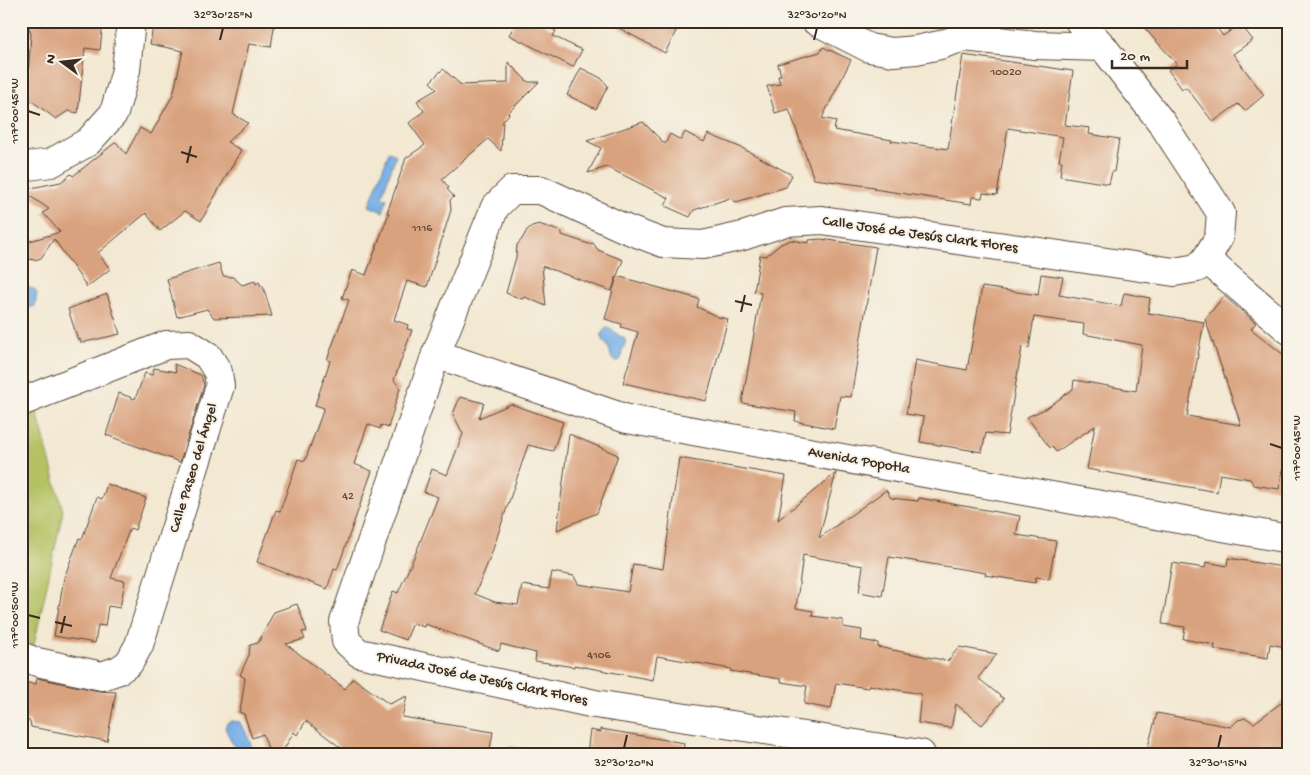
<svg xmlns="http://www.w3.org/2000/svg" width="1310" height="775" viewBox="0 0 1310 775" font-family="'Gochi Hand',sans-serif">
<style>
.green{fill:#b4c264;stroke:#787641}
.water{fill:#78b0e7;stroke:#5a6d82}
.building{fill:#d9a27e}
.lines{fill:none;stroke-linecap:round;stroke-linejoin:round}
.minor-casing{stroke:#574639;stroke-width:30}
.minor{stroke:#fff;stroke-width:28}
.ticks{fill:none;stroke:#3b2a1e;stroke-width:2}
.labels{text-anchor:middle;dominant-baseline:central;stroke-width:4;stroke-linejoin:round;paint-order:stroke}
.number-label{font-size:12px;fill:#624836}
.street-label{font-size:15px;fill:#3b2a1e;stroke:#f7f3e8}
.neatline{fill:none;stroke:#3b2a1e;stroke-width:2}
.ticks-label{font-size:12px;text-anchor:middle;fill:#3b2a1e}
</style>
<rect width="100%" height="100%" fill="#f7f3e8"/>
<filter id="ink" filterUnits="userSpaceOnUse"><feTurbulence type="fractalNoise" baseFrequency=".02" numOctaves="2"/><feDisplacementMap in="SourceGraphic" scale="10" xChannelSelector="R" yChannelSelector="G"/><feConvolveMatrix kernelMatrix="1 2 1 2 8 2 1 2 1" color-interpolation-filters="sRGB"/></filter>
<filter id="wash" filterUnits="userSpaceOnUse"><feTurbulence type="fractalNoise" baseFrequency=".0096" numOctaves="4" result="noise"/><feDisplacementMap in="SourceGraphic" scale="20" xChannelSelector="R" yChannelSelector="G"/><feGaussianBlur stdDeviation="1.12" result="paint"/><feColorMatrix in="noise" values="0 0 0 0 0 0 0 0 0 0 0 0 0 0 0 0 0 1.4 0 .05"/><feComposite in="paint" operator="in"/></filter>
<g filter="url(#wash)">
<rect width="100%" height="100%" fill="#f3e8d2"/>
<polygon class="green" points="35,404 63,511 34,645 21,641 21,409"/>
<g class="water">
<polygon points="389,152 396,155 382,196 387,199 383,212 369,206"/>
<path d="M21,286L34,289L37,293L35,306C29,309 27,308 21,305Z"/>
<path d="M606,328L612,329L618,335L624,338L626,342L622,350L621,359L618,361H614C610,357 611,353 609,349C605,340 596,337 606,328Z"/>
<polygon points="232,721 241,722 251,744 249,752 243,754 237,753 225,728 227,723"/>
<polygon points="510,747 533,751 534,754 508,754"/>
</g>
<g id="blocks">
<g class="building">
<polygon points="26,21 103,21 100,50 85,48 78,113 68,111 56,119 21,93 21,77 28,77 31,33"/>
<polygon points="154,21 275,21 271,47 249,44 233,114 248,123 227,142 241,150 201,221 185,211 160,231 146,213 98,253 110,269 87,287 54,239 41,258 35,260 28,259 21,250 30,241 60,232 43,213 49,209 21,190 61,182 71,174 73,176 116,142 126,154 140,128 151,134 173,95 183,51 150,44"/>
<polygon points="517,21 535,21 556,31 553,36 582,50 573,67 509,35"/>
<polygon points="606,21 681,21 665,53"/>
<polygon points="1138,21 1212,21 1223,36 1240,24 1253,40 1233,54 1264,95 1245,111 1238,104 1213,122 1186,87 1182,89 1168,70 1177,64"/>
<polygon points="823,47 851,60 822,118 836,121 834,130 892,140 891,141 948,149 963,55 1073,71 1065,125 1090,128 1089,134 1119,139 1114,172 1112,172 1109,184 1060,176 1062,161 1059,161 1063,137 1008,128 997,195 983,193 982,198 972,197 971,204 874,189 875,187 814,179 789,109 775,113 767,86 780,84 778,76 781,76 778,64 820,52"/>
<polygon points="508,62 528,82 539,82 508,113 509,114 503,121 501,151 488,139 442,179 449,188 447,189 454,197 450,200 451,210 427,287 407,281 394,320 408,325 407,329 412,330 394,380 400,388 388,428 381,425 380,429 368,424 354,464 372,471 337,570 334,569 327,589 257,562 276,510 280,511 298,459 305,461 324,408 315,405 330,361 327,360 349,300 342,298 352,270 366,275 389,213 387,213 406,158 425,145 409,123 424,111 417,101 437,89 430,82 443,69 461,85 508,83"/>
<polygon points="581,68 601,78 608,86 596,109 567,95"/>
<polygon points="643,122 665,144 670,134 681,140 685,132 704,142 708,134 742,148 792,175 786,187 736,202 730,198 694,210 690,217 665,206 669,198 607,167 588,173 601,148 587,141"/>
<polygon points="539,224 562,232 562,235 589,244 593,243 598,250 623,260 611,291 542,266 546,306 525,297 522,299 506,293 516,257 517,245 522,239 527,230 532,226"/>
<polygon points="821,239 876,247 851,397 840,396 834,429 795,421 796,412 742,403 761,293 754,292 760,255 766,256 781,244 791,240 809,243 809,240"/>
<polygon points="219,263 223,276 233,277 242,285 255,281 256,284 259,282 261,286 263,286 272,316 214,318 207,309 177,317 167,279"/>
<polygon points="1041,274 1063,277 1059,295 1121,306 1124,293 1150,298 1148,313 1204,322 1187,416 1241,425 1205,319 1224,296 1256,323 1251,329 1289,359 1289,442 1279,489 1254,485 1250,479 1220,474 1217,492 1087,469 1095,426 1056,452 1052,446 1050,448 1027,417 1047,408 1073,389 1074,380 1136,391 1142,345 1083,334 1084,324 1034,317 1029,348 1022,347 1007,435 986,433 982,452 920,442 924,417 906,414 915,360 967,370 982,287 1038,295"/>
<polygon points="617,276 699,299 697,307 718,317 728,319 706,401 623,383 638,332 621,327 622,324 605,319"/>
<polygon points="107,294 120,334 81,343 80,339 78,340 68,309"/>
<polygon points="174,364 201,375 204,385 180,462 106,435 119,393 135,399 145,373 152,375 154,368 176,372"/>
<polygon points="460,397 484,403 479,418 511,404 563,422 553,451 528,445 491,555 475,594 495,602 518,605 522,585 549,589 552,572 574,576 578,584 628,592 633,564 663,569 679,458 786,476 778,520 836,473 819,538 886,490 891,498 918,501 919,498 1020,516 1016,535 1056,541 1049,579 1036,577 1035,583 985,575 986,573 889,557 882,596 859,592 863,566 803,555 796,608 813,611 812,616 843,620 843,627 862,630 861,640 878,643 878,647 948,661 959,647 997,654 978,678 1004,699 982,725 956,704 951,728 918,723 921,694 869,685 868,688 836,683 831,709 804,704 807,686 781,682 781,679 730,671 731,669 657,656 653,680 574,665 574,667 535,661 536,653 501,644 499,651 425,624 424,627 413,623 406,640 379,630 393,591 398,593 417,550 438,497 424,492 432,469 447,475 463,434 453,414"/>
<polygon points="569,434 618,455 597,513 557,530"/>
<polygon points="107,484 146,498 135,530 130,528 111,578 125,581 120,608 108,606 105,626 98,625 95,643 54,636 64,578 79,538 82,539 97,497 102,499"/>
<polygon points="1228,558 1289,568 1289,648 1270,644 1268,658 1214,649 1215,645 1183,639 1185,627 1162,624 1172,563 1205,568 1206,562 1227,566"/>
<polygon points="297,604 307,631 302,632 305,639 286,644 345,689 353,678 389,704 407,696 402,717 493,732 489,754 349,754 306,721 297,735 294,732 284,749 270,754 263,734 252,738 244,714 239,712 241,706 245,678 240,675 249,655 250,645 258,643 274,612"/>
<polygon points="37,678 99,691 116,692 107,741 31,727 30,721 21,719 21,682 36,684"/>
<polygon points="1289,697 1289,754 1146,754 1157,713 1231,727 1238,720 1246,718 1254,723"/>
<polygon points="601,729 684,743 683,754 587,754 590,730 601,732"/>
</g>
</g>
</g>
<g filter="url(#ink)">
<use href="#blocks" fill-opacity="0" stroke="#574639" stroke-width="1"/>
<g class="lines">
<defs>
<g id="minor">
<polyline points="816,21 869,48 893,52 916,50 940,45 964,37 973,26 974,21"/>
<polyline points="964,37 1035,45 1103,47"/>
<polyline points="21,167 51,163 88,142 114,113 126,70 131,21"/>
<polyline points="1206,259 1289,330"/>
<polyline points="436,354 627,419 1289,539"/>
<polyline points="21,402 166,345 189,344 208,356 218,372 220,386 139,645 129,663 119,670 102,676 37,662 21,656"/>
<polyline points="921,754 595,704 359,653 346,641 344,622 436,354 495,207 512,190 541,190 626,229 663,243 703,245 743,236 785,222 822,220 1174,272 1197,268 1206,259 1219,237 1221,213 1162,123 1103,47 1079,21"/>
</g>
</defs>
<use href="#minor" class="minor-casing"/>
<use href="#minor" class="minor"/>
</g>
</g>
<path class="ticks" d="M220,40L223,28M814,40L817,28M28,111L40,115M181,152L197,157M187,163L191,146M735,301L752,305M741,312L745,295M1270,444L1282,448M28,615L40,618M55,622L72,626M61,633L65,616M624,748L627,735M1218,748L1221,735"/>
<g class="labels">
<g class="number-label">
<text x="1006" y="73">10020</text>
<text x="422" y="229">1116</text>
<text x="348" y="497">42</text>
<text x="599" y="656">4106</text>
</g>
<g class="street-label">
<text transform="translate(920 235) rotate(8)">Calle José de Jesús Clark Flores</text>
<text transform="translate(859 461) rotate(10)">Avenida Popotla</text>
<text transform="translate(194 468) rotate(-73)">Calle Paseo del Ángel</text>
<text transform="translate(482 679) rotate(12)">Privada José de Jesús Clark Flores</text>
</g>
</g>
<rect width="1310" height="775" fill="none" stroke="#f7f3e8" stroke-width="55"/>
<g transform="translate(62 62) rotate(285)" stroke="#f7f3e8" stroke-width="4" paint-order="stroke">
<path d="M0-4L9 19L0 12L-9 19Z" fill="#3b2a1e"/>
<text y="-8" font-size="14" font-weight="bold" text-anchor="middle" fill="#3b2a1e">N</text>
</g>
<path d="M1112 60v8h75v-8" fill="none" stroke="#3b2a1e" stroke-width="2.5"/>
<text x="1120" y="60" font-size="15" fill="#3b2a1e" stroke="#f7f3e8" stroke-width="4" paint-order="stroke">20 m</text>
<rect x="28" y="28" width="1254" height="720" class="neatline"/>
<g class="ticks-label">
<text x="223" y="18">32°30'25"N</text>
<text x="817" y="18">32°30'20"N</text>
<text transform="translate(14 111) rotate(-90)" y="4">117°00'45"W</text>
<text transform="translate(1296 448) rotate(-90)" y="4">117°00'45"W</text>
<text transform="translate(14 615) rotate(-90)" y="4">117°00'50"W</text>
<text x="624" y="766">32°30'20"N</text>
<text x="1218" y="766">32°30'15"N</text>
</g>
</svg>
